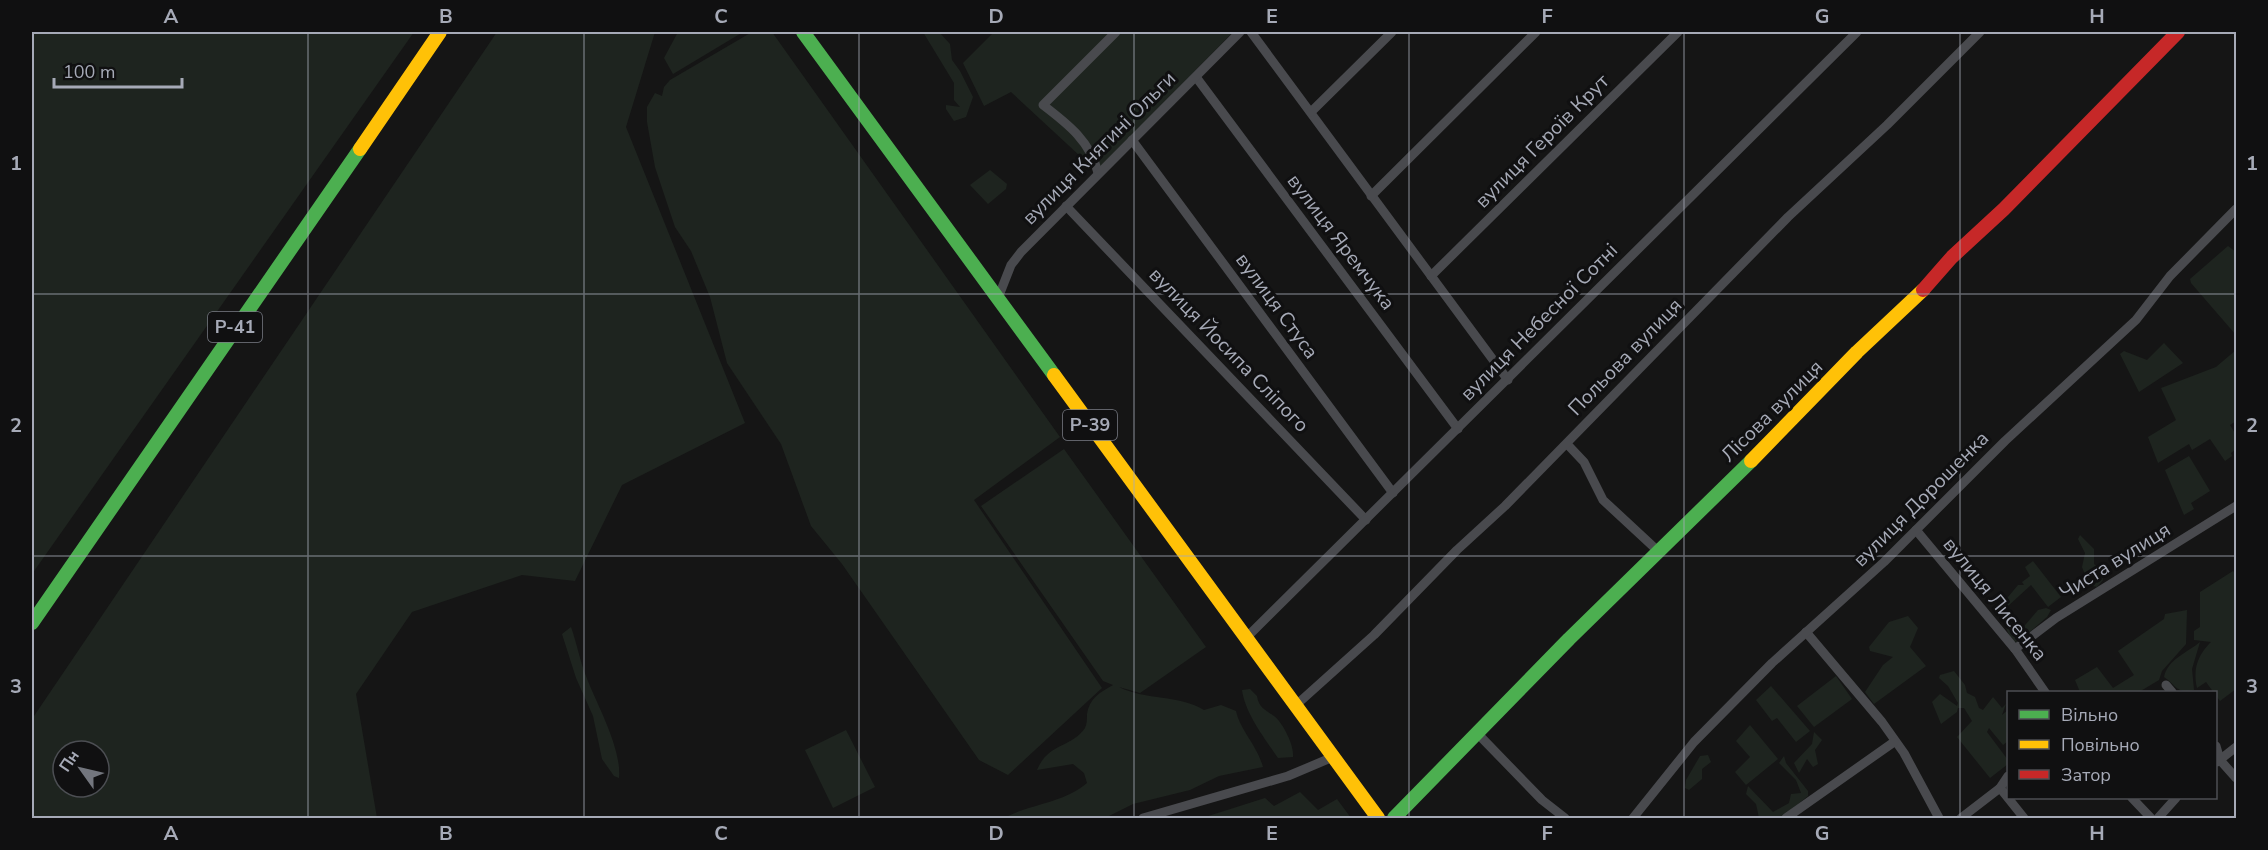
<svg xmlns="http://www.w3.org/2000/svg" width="2268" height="850" viewBox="0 0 2268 850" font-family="'Nunito Sans',sans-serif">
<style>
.green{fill:#1e241f;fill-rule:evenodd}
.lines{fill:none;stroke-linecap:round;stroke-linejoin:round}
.street{stroke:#494a4e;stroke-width:9}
.fast{stroke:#4caf50;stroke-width:14}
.slow{stroke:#ffc107;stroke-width:14}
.jam{stroke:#c62828;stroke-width:14}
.grid{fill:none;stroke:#a6aab7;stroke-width:1.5;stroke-opacity:0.55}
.labels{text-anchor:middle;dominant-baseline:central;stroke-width:6;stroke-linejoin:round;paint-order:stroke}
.shield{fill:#101011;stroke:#797c85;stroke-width:1.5}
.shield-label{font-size:18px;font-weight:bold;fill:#a6aab7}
.street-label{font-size:20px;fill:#a6aab7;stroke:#101011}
.neatline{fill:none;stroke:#a6aab7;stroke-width:2}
.grid-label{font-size:20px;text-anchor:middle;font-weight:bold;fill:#a6aab7}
</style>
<rect width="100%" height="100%" fill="#151515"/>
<g class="green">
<polygon points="32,32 414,32 32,574"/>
<path d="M497,32H655L626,127L745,423L622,485L575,581L522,575L412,612L356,694L377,818H32V719ZM63,751H99V787H63Z"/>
<polygon points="678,32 743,32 673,74 664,58"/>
<polygon points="752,32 772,32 1060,437 974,500 1102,688 1008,775 979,760 842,564 811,526 781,444 727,363 710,297 691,251 675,227 655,167 647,122 647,107 655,93 662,96 664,87 670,80"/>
<polygon points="923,32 939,32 950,44 952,60 960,71 973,97 966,117 954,121 946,109 946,105 960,107 954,100 954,83"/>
<polygon points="994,32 1233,32 1102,166 1094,169 1011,92 984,106 963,63"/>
<polygon points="990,170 1007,184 1006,189 988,204 970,185"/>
<polygon points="2228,246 2236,252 2236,335 2191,283 2190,279"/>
<polygon points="2164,343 2183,363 2139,392 2120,354 2124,351 2147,360"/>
<polygon points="2236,350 2236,421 2230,425 2236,435 2236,449 2231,453 2232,456 2225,461 2210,439 2192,450 2189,444 2158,463 2148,437 2176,420 2161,388 2216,367"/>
<path d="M1064,449L1206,647L1140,693L1119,687C1147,701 1178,694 1204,710L1221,705L1236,711C1240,730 1257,745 1263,767L1219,776L1190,790L1133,804L1105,818H1004C1030,804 1064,803 1087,783L1084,773L1073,764L1037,770C1048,743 1071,748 1085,728C1087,724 1087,719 1087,714C1089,699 1100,692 1113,685L1103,681L981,506Z"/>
<polygon points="2189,456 2210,491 2191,503 2194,509 2184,515 2165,470"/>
<polygon points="2080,535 2094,549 2094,564 2100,569 2103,580 2097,587 2089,585 2082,567 2085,553 2078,539"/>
<polygon points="2033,561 2061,597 2048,607 2031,585 2007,607 1998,609 2018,585 2024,585 2022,582 2030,576 2025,567"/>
<path d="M2233,571L2236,575V689L2220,701L2206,682L2197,688C2193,669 2197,656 2211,642L2194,640V631L2200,627V592Z"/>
<polygon points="2046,608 2051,610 2047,617 2018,642 2012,641 2006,628 2019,632 2038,610"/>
<polygon points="2187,610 2186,644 2162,671 2159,680 2139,692 2080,692 2075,680 2097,667 2113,688 2134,675 2118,651 2164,619 2165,614"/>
<polygon points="1908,616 1918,628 1910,647 1926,666 1874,704 1865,692 1883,665 1893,657 1870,651 1869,647 1889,622"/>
<path d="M571,627C577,644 580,661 586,676C596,703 622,748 619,778L614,776L602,759L593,716L576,678L562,634Z"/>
<path d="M2200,642L2192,669L2194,690C2176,694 2176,685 2164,677C2168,659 2187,653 2200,642Z"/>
<polygon points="1954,671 1965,685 1967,693 1975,697 1979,708 1983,710 1993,697 2002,708 2006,704 2002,715 2008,710 2008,741 2003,745 1989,728 1987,732 2008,760 2008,764 1990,778 1957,737 1972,721 1964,708 1958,708 1957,712 1941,724 1932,702 1940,694 1957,706 1958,703 1948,686 1939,678 1940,675"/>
<polygon points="1836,676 1852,699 1814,727 1797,706"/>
<polygon points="1771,686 1810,731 1796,742 1777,718 1772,721 1756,700"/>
<path d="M1250,689L1257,696C1259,711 1271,711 1279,721C1286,730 1294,746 1293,757L1278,758C1265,739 1245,713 1242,690Z"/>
<polygon points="1750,725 1778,759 1746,785 1735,772 1750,757 1736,741"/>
<polygon points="846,730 875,787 833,808 805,750"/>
<polygon points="1814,732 1822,740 1815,750 1818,764 1813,767 1807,759 1799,773 1794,763 1812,744"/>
<polygon points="1708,755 1711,762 1702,769 1702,779 1689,790 1685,788 1686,780 1700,756"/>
<polygon points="1784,756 1786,763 1808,791 1808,796 1781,818 1759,818 1756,804 1746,794 1748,786 1773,812 1789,803 1791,794 1801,793 1796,780 1779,763"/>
<polygon points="1300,792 1318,810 1337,799 1351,818 1202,818 1265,798 1274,806"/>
</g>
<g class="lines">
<g class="street">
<polyline points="1251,32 1508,380"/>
<polyline points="1196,77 1458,429"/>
<polyline points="1311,112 1392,32"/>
<polyline points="1132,140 1393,493"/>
<path d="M1098,173C1091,142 1068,124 1043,105L1116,32"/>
<polyline points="1371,196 1536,32"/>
<polyline points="1066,206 1366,520"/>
<polyline points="1431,276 1678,32"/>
<polyline points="998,298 1011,265 1021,252 1240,32"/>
<polyline points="1567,444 1584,462 1603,500 1658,551"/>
<polyline points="1916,530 2015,649 2045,692"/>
<polyline points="1806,632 1882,722 1904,753 1939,818"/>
<polyline points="1246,638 1857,32"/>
<polyline points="2015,649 2056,618 2236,506"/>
<polyline points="2166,685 2172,692"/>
<polyline points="1295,706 1374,635 1457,550 1505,506 1788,217 1887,125 1980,32"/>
<polyline points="1477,733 1542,800 1565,818"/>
<polyline points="2216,746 2220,760 2236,778"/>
<polyline points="2217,762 2236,747"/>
<polyline points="2000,788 2024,818"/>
<polyline points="2132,798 2151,818"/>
<polyline points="1143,818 1288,776 1333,757"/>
<polyline points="1633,818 1694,742 1772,663 1884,562 2005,441 2136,320 2170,276 2236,209"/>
<polyline points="1786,818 1894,742"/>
<polyline points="1961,818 2000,788 2008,776"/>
<polyline points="2158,818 2176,798"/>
</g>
<g class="fast">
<polyline points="803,32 1054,375"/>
<polyline points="32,623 360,149"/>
<polyline points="1394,818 1569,639 1751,461"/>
</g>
<g class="slow">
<polyline points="360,149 440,32"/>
<polyline points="1054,375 1378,818"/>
<polyline points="1751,461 1857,352 1923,290"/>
</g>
<polyline class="jam" points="1923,290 1952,257 2004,209 2178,32"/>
</g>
<path class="grid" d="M308,32V818M584,32V818M859,32V818M1134,32V818M1409,32V818M1684,32V818M1960,32V818M32,294H2236M32,556H2236"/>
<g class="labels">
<g class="shield">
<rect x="208" y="312" width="54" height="30" rx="4.5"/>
<rect x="1063" y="410" width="54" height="30" rx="4.5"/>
</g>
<g class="shield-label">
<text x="235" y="327">Р-41</text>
<text x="1090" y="425">Р-39</text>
</g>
<g class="street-label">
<text transform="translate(1542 141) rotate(-45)">вулиця Героїв Крут</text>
<text transform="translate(1099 148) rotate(-45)">вулиця Княгині Ольги</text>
<text transform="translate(1341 242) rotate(53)">вулиця Яремчука</text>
<text transform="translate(1277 306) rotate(54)">вулиця Стуса</text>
<text transform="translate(1539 322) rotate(-45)">вулиця Небесної Сотні</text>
<text transform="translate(1229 350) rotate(46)">вулиця Йосипа Сліпого</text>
<text transform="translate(1625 357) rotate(-46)">Польова вулиця</text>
<text transform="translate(1772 411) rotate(-45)">Лісова вулиця</text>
<text transform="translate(1921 499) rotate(-45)">вулиця Дорошенка</text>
<text transform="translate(2115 561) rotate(-32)">Чиста вулиця</text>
<text transform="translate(1995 599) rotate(51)">вулиця Лисенка</text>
</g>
</g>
<rect width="2268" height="850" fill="none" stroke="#101011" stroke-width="66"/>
<rect x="2007" y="691" width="210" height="108" fill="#101011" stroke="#4c4e53" stroke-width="1.5"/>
<rect x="2019" y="710" width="30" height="9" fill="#4caf50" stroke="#4c4e53" stroke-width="1.5"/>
<text x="2061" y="721" font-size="18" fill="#a6aab7">Вільно</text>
<rect x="2019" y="740" width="30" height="9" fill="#ffc107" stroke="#4c4e53" stroke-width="1.5"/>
<text x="2061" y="751" font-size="18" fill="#a6aab7">Повільно</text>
<rect x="2019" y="770" width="30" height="9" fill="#c62828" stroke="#4c4e53" stroke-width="1.5"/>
<text x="2061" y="781" font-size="18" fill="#a6aab7">Затор</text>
<g transform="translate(81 769) rotate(304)"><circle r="28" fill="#101011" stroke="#4c4e53" stroke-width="1.5"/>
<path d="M0-4.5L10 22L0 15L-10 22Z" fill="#73767e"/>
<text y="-9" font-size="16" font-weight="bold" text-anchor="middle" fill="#a6aab7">Пн</text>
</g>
<path d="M54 78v9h128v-9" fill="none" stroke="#a6aab7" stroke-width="3"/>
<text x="63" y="78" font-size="18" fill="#a6aab7" stroke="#101011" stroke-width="4.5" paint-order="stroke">100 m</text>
<rect x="33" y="33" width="2202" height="784" class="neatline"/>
<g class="grid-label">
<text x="171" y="23">A</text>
<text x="446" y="23">B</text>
<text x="721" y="23">C</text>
<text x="996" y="23">D</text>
<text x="1272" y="23">E</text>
<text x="1547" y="23">F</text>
<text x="1822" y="23">G</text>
<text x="2097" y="23">H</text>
<text x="16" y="170">1</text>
<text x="2252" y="170">1</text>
<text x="16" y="432">2</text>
<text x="2252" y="432">2</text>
<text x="16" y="693">3</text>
<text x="2252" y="693">3</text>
<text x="171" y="840">A</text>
<text x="446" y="840">B</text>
<text x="721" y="840">C</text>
<text x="996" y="840">D</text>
<text x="1272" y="840">E</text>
<text x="1547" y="840">F</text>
<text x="1822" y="840">G</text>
<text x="2097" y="840">H</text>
</g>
</svg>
